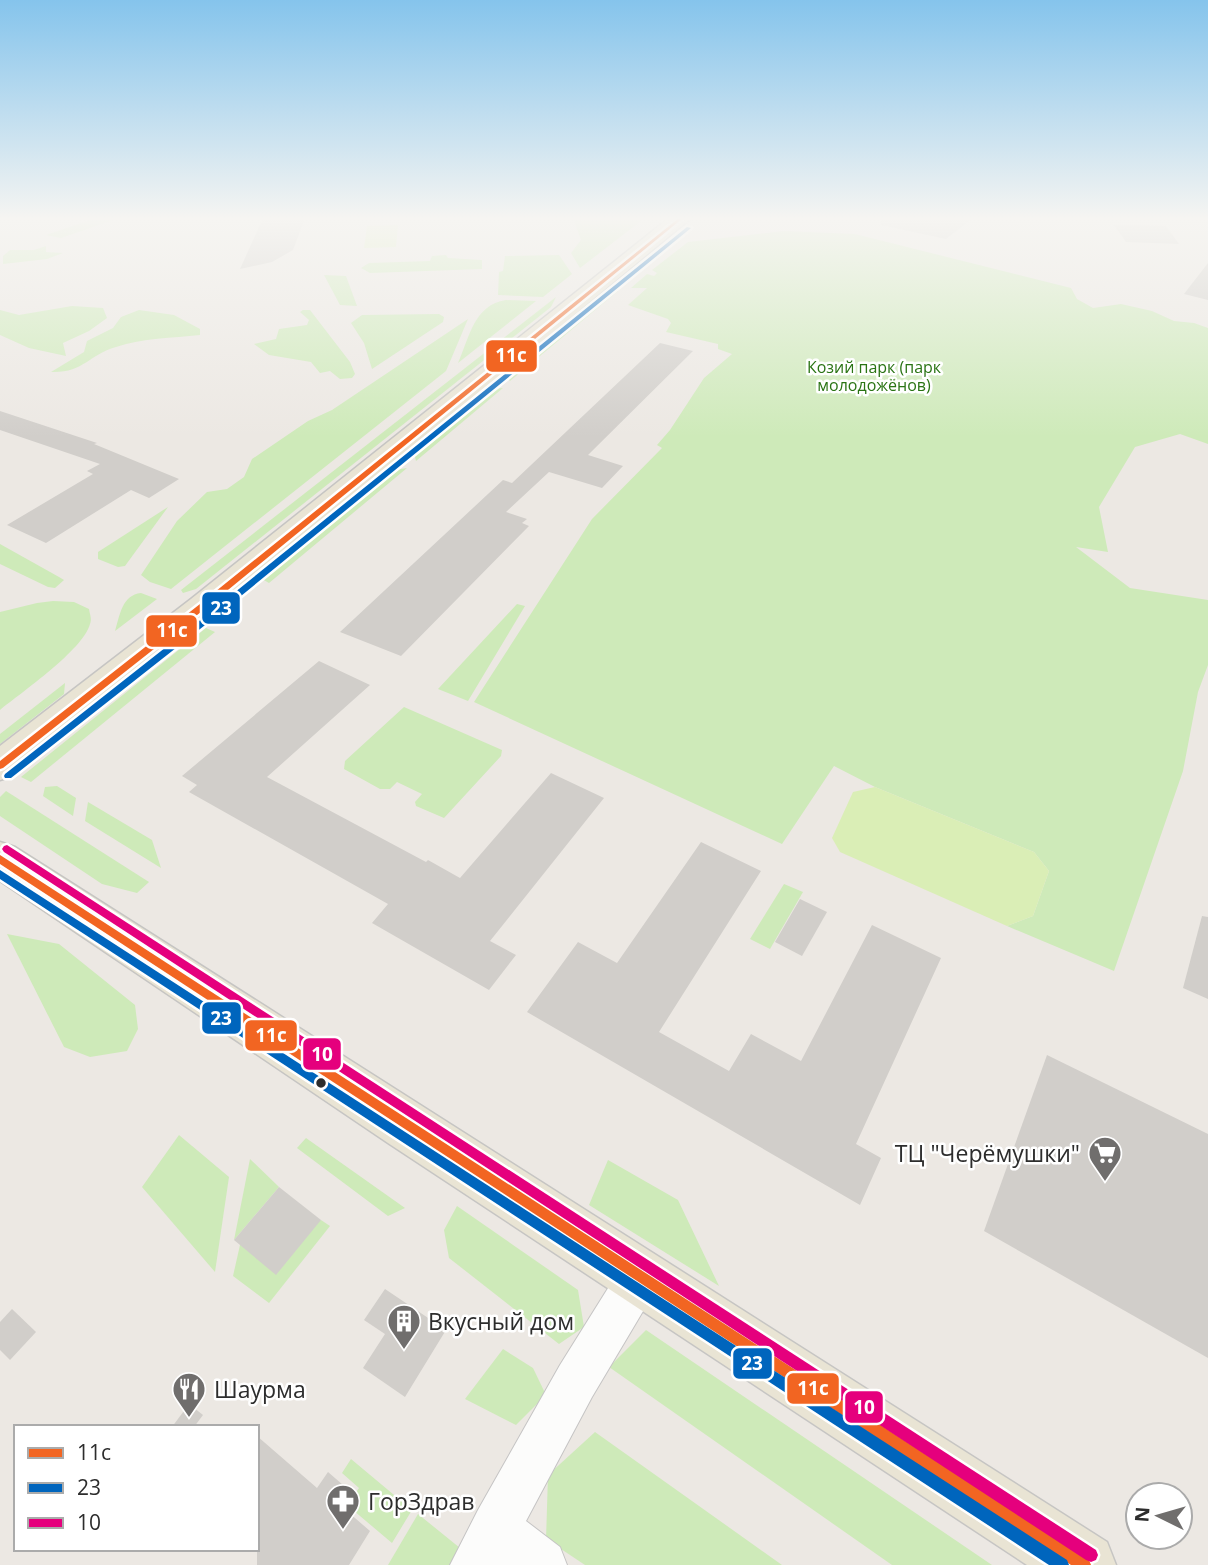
<svg xmlns="http://www.w3.org/2000/svg" width="1208" height="1565" viewBox="0 0 1208 1565" font-family="'Open Sans',sans-serif">
<style>
.green{fill:#ceeab9}
.pitch{fill:#daeeb6}
.building{fill:#d1ceca}
.lines{fill:none;stroke-linecap:round;stroke-linejoin:round}
.minor-casing{stroke:#c5c4c4;stroke-width:2}
.major-casing{stroke:#c6c5c3;stroke-width:3}
.minor{fill:#fcfcfb;fill-rule:evenodd}
.major{fill:#e9e4d4;fill-rule:evenodd}
.bus-1-casing{stroke:#fff;stroke-width:5}
.bus-2-casing{stroke:#fff;stroke-width:5}
.bus-3-casing{stroke:#fff;stroke-width:5}
.bus-1{fill:#f26522;fill-rule:evenodd}
.bus-2{fill:#0065bd;fill-rule:evenodd}
.bus-3{fill:#e5007d;fill-rule:evenodd}
.bus-dot{fill:#2d2d2d;stroke:#fff;stroke-width:2.5}
.labels{text-anchor:middle;dominant-baseline:central;stroke-width:5;stroke-linejoin:round;paint-order:stroke}
.far-park-label{font-size:16px;fill:#2a7414;stroke:#fff}
.near-poi-label{font-size:23px;fill:#2d2d2d;stroke:#fff;text-anchor:start}
.line-badge{stroke:#fff;stroke-width:2.5}
.badge-label{font-size:19px;text-anchor:middle;font-weight:bold;fill:#fff}
</style>
<rect width="100%" height="100%" fill="#ece8e3"/>
<g class="green">
<polygon points="96,218 119,218 61,238 46,235"/>
<polygon points="533,218 645,218 580,268 571,253 581,240 573,218 536,220"/>
<polygon points="784,231 855,234 1071,288 1077,299 1093,308 1121,304 1152,311 1174,321 1194,323 1208,328 1208,444 1180,434 1135,447 1099,507 1108,552 1076,547 1130,588 1208,600 1208,665 1198,692 1183,771 1114,971 1007,926 1033,916 1049,871 1034,852 875,787 834,766 782,844 474,702 592,519 662,448 657,445 670,430 704,378 732,354 718,349 718,344 666,332 671,323 668,319 628,305 647,288 631,288 647,274 654,276 657,273 652,270 688,242"/>
<polygon points="46,246 46,252 63,253 47,259 3,264 3,256 10,250 34,250"/>
<polygon points="446,255 448,258 482,260 482,269 370,273 361,268 369,263 430,261 432,256"/>
<polygon points="559,255 572,274 543,297 498,295 499,272 503,271 505,256"/>
<polygon points="324,275 346,276 357,306 340,305"/>
<polygon points="617,287 618,291 510,381 506,377"/>
<polygon points="556,297 551,307 196,589 183,593 181,590"/>
<path d="M506,300L536,301L458,363C470,336 474,305 506,300Z"/>
<polygon points="72,306 103,308 107,318 89,331 63,343 66,356 29,348 0,335 0,310 19,315"/>
<path d="M139,310L174,315L200,329V335C172,338 143,338 116,347C88,355 84,373 51,372L84,352L87,341L113,328L121,317Z"/>
<polygon points="303,310 310,310 350,362 355,374 352,378 340,379 330,371 320,373 311,362 269,355 254,344 276,339 279,329 307,325 309,320 300,312"/>
<polygon points="439,314 444,317 443,322 372,369 364,343 351,323 362,315"/>
<polygon points="468,319 446,371 171,589 150,582 141,575 177,521 207,492 227,489 244,477 252,459 308,421 332,410"/>
<polygon points="503,388 416,461 414,453 491,389"/>
<polygon points="407,468 269,583 262,579 395,470"/>
<polygon points="168,507 125,566 118,567 98,559 98,552"/>
<polygon points="0,544 59,577 64,580 55,588 48,587 0,564"/>
<path d="M141,593L157,599L115,631C120,615 122,595 141,593Z"/>
<path d="M53,601L74,602L89,609C90,615 92,619 90,624C83,650 22,692 0,710V612L37,603Z"/>
<polygon points="517,604 525,606 468,701 438,689"/>
<polygon points="206,628 215,632 31,782 21,777"/>
<polygon points="65,683 64,694 0,744 0,734"/>
<polygon points="404,707 502,750 501,756 444,818 416,806 415,802 422,794 397,782 390,789 380,789 344,769 345,761"/>
<polygon points="57,786 76,798 73,816 43,796 45,787"/>
<polygon points="6,791 149,882 137,893 102,884 0,816 0,797"/>
<polygon points="88,802 152,840 161,868 85,821"/>
<polygon points="784,884 803,892 770,949 750,939"/>
<polygon points="7,934 59,944 135,1005 138,1029 127,1051 90,1057 64,1047"/>
<polygon points="179,1135 229,1177 215,1272 142,1187"/>
<polygon points="306,1138 405,1208 388,1216 297,1148"/>
<polygon points="250,1159 279,1187 234,1240"/>
<polygon points="608,1160 678,1200 719,1286 589,1205"/>
<polygon points="457,1206 578,1290 584,1327 559,1344 449,1258 444,1230"/>
<polygon points="321,1220 330,1226 269,1303 233,1276 240,1245"/>
<polygon points="646,1330 992,1565 892,1565 609,1367"/>
<polygon points="503,1349 533,1368 546,1395 516,1425 465,1399"/>
<polygon points="595,1432 782,1565 585,1565 546,1539 548,1475"/>
<polygon points="351,1459 412,1510 392,1543 347,1505 359,1488 342,1473"/>
<polygon points="418,1514 460,1548 450,1565 388,1565"/>
</g>
<g class="pitch">
<polygon points="398,225 396,247 364,248 367,226"/>
<polygon points="875,787 1034,852 1049,871 1033,916 1007,926 840,852 832,838 853,792"/>
</g>
<g class="building">
<polygon points="263,218 305,218 293,250 272,262 240,269"/>
<polygon points="881,218 973,218 946,239 881,225"/>
<polygon points="1114,225 1166,226 1179,244 1126,242"/>
<polygon points="1208,263 1208,300 1184,294"/>
<polygon points="660,343 693,351 588,455 623,466 602,488 549,472 506,512 527,519 522,523 529,526 401,656 340,632 503,480 512,483"/>
<polygon points="0,411 97,443 94,444 179,479 149,498 131,490 46,543 7,525 93,474 87,471 100,464 0,430"/>
<polygon points="319,661 370,685 267,777 426,862 428,860 460,878 551,773 604,798 490,941 516,955 489,990 372,923 388,904 189,792 197,785 182,776"/>
<polygon points="701,842 761,871 659,1032 729,1071 751,1034 801,1061 872,925 941,958 856,1144 881,1158 860,1205 527,1012 578,942 617,963"/>
<polygon points="800,899 827,912 802,956 775,942"/>
<polygon points="1202,916 1208,917 1208,999 1183,988"/>
<polygon points="1047,1055 1208,1134 1208,1358 984,1231"/>
<polygon points="279,1187 321,1220 276,1275 234,1240"/>
<polygon points="385,1289 446,1330 405,1397 363,1368 385,1334 364,1320"/>
<polygon points="12,1309 36,1332 10,1360 0,1350 0,1322"/>
<polygon points="189,1404 203,1415 194,1427 172,1427"/>
<polygon points="257,1436 317,1488 328,1472 343,1485 334,1500 370,1531 349,1565 257,1565"/>
</g>
<g class="lines">
<defs>
<polygon id="minor" points="640,1255 655,1261 661,1276 655,1291 592,1397 526,1521 560,1547 567,1565 450,1565 478,1510 560,1365 625,1261"/>
<g id="major">
<polygon points="669,218 691,218 215,613 13,776 0,780 0,746 191,599"/>
<polygon points="0,842 15,847 1107,1542 1116,1565 1027,1565 388,1143 0,881"/>
</g>
</defs>
<use href="#minor" class="minor-casing"/>
<use href="#major" class="major-casing"/>
<use href="#minor" class="minor"/>
<use href="#major" class="major"/>
<defs>
<g id="bus-1">
<polygon points="679,218 683,218 206,608 3,768 0,769 0,761 200,604"/>
<polygon points="0,855 1089,1560 1091,1565 1071,1565 0,864"/>
</g>
<g id="bus-2">
<polygon points="687,227 691,228 214,618 11,778 5,778 4,776 5,774 208,614"/>
<polygon points="0,870 1067,1560 1069,1565 1049,1565 0,879"/>
</g>
<polygon id="bus-3" points="7,845 1096,1550 1098,1555 1096,1560 1091,1562 1086,1560 4,852 2,849 4,846"/>
</defs>
<use href="#bus-1" class="bus-1-casing"/>
<use href="#bus-2" class="bus-2-casing"/>
<use href="#bus-3" class="bus-3-casing"/>
<use href="#bus-1" class="bus-1"/>
<use href="#bus-2" class="bus-2"/>
<use href="#bus-3" class="bus-3"/>
</g>
<linearGradient id="sky" x2="0" y2="1"><stop stop-color="#85c4ec"/><stop offset="0.5" stop-color="#f6f5f2"/><stop offset="1" stop-color="#f6f5f2" stop-opacity="0"/></linearGradient>
<rect width="1208" height="437" fill="url(#sky)"/>
<defs>
<symbol id="supermarket-pin" viewBox="-11 -11 22 30"><path d="M0 17L-7.5 6A9.5 9.5 0 1 1 7.5 6Z" fill="#706e6d" stroke="#fff"/><path d="M-6-5.5h2.5l.6 2H6L4.5 2H-2.5L-4.4-4H-6ZM-1.5 3.2a1.3 1.3 0 1 0 .1 0ZM3 3.2a1.3 1.3 0 1 0 .1 0Z" fill="#fff"/></symbol>
<symbol id="building-pin" viewBox="-11 -11 22 30"><path d="M0 17L-7.5 6A9.5 9.5 0 1 1 7.5 6Z" fill="#706e6d" stroke="#fff"/><path d="M-4-6H4V6H1V3H-1V6H-4ZM-2.5-4.3h1.7v1.8h-1.7ZM.8-4.3h1.7v1.8H.8ZM-2.5-1h1.7V.8h-1.7ZM.8-1h1.7V.8H.8Z" fill="#fff"/></symbol>
<symbol id="restaurant-pin" viewBox="-11 -11 22 30"><path d="M0 17L-7.5 6A9.5 9.5 0 1 1 7.5 6Z" fill="#706e6d" stroke="#fff"/><path d="M-5-6h1v4h1v-4h1v4h1v-4h1v5L-1.5 .5V6h-2V.5L-5-1ZM5-6V6H3V1.5H1.5Q1.5-4 5-6Z" fill="#fff"/></symbol>
<symbol id="pharmacy-pin" viewBox="-11 -11 22 30"><path d="M0 17L-7.5 6A9.5 9.5 0 1 1 7.5 6Z" fill="#706e6d" stroke="#fff"/><path d="M-2-6h4v4h4v4h-4v4h-4v-4h-4v-4h4Z" fill="#fff"/></symbol>
</defs>
<g fill-rule="evenodd">
<use href="#supermarket-pin" x="1086" y="1134" width="38" height="52"/>
<use href="#building-pin" x="385" y="1302" width="38" height="52"/>
<use href="#restaurant-pin" x="170" y="1370" width="38" height="52"/>
<use href="#pharmacy-pin" x="324" y="1482" width="38" height="52"/>
</g>
<circle class="bus-dot" cx="321" cy="1083" r="6"/>
<g class="labels">
<g class="far-park-label">
<text x="874" y="367">Козий парк (парк<tspan x="874" dy="18">молодожёнов)</tspan></text>
</g>
<g class="near-poi-label">
<text x="1080" y="1153" text-anchor="end">ТЦ "Черёмушки"</text>
<text x="428" y="1321">Вкусный дом</text>
<text x="214" y="1389">Шаурма</text>
<text x="368" y="1501">ГорЗдрав</text>
</g>
</g>
<g class="line-badge">
<rect x="485" y="339" width="53" height="34" rx="7" fill="#f26522"/>
<rect x="201" y="591" width="40" height="34" rx="7" fill="#0065bd"/>
<rect x="145" y="614" width="53" height="34" rx="7" fill="#f26522"/>
<rect x="201" y="1001" width="41" height="34" rx="7" fill="#0065bd"/>
<rect x="244" y="1019" width="54" height="33" rx="7" fill="#f26522"/>
<rect x="302" y="1037" width="40" height="34" rx="7" fill="#e5007d"/>
<rect x="732" y="1347" width="41" height="33" rx="7" fill="#0065bd"/>
<rect x="786" y="1372" width="54" height="33" rx="7" fill="#f26522"/>
<rect x="844" y="1390" width="40" height="34" rx="7" fill="#e5007d"/>
</g>
<g class="badge-label">
<text x="511" y="362">11с</text>
<text x="221" y="615">23</text>
<text x="172" y="637">11с</text>
<text x="221" y="1025">23</text>
<text x="271" y="1042">11с</text>
<text x="322" y="1061">10</text>
<text x="752" y="1370">23</text>
<text x="813" y="1395">11с</text>
<text x="864" y="1414">10</text>
</g>
<rect x="14" y="1425" width="245" height="126" fill="#ffffff" stroke="#ababab" stroke-width="2"/>
<rect x="28" y="1448" width="35" height="10" fill="#f26522" stroke="#ababab" stroke-width="2"/>
<text x="77" y="1460" font-size="21" fill="#2d2d2d">11с</text>
<rect x="28" y="1483" width="35" height="10" fill="#0065bd" stroke="#ababab" stroke-width="2"/>
<text x="77" y="1495" font-size="21" fill="#2d2d2d">23</text>
<rect x="28" y="1518" width="35" height="10" fill="#e5007d" stroke="#ababab" stroke-width="2"/>
<text x="77" y="1530" font-size="21" fill="#2d2d2d">10</text>
<g transform="translate(1159 1516) rotate(275)"><circle r="33" fill="#ffffff" stroke="#ababab" stroke-width="2"/>
<path d="M0-5L12 26L0 18L-12 26Z" fill="#706e6d"/>
<text y="-10" font-size="19" font-weight="bold" text-anchor="middle" fill="#2d2d2d">N</text>
</g>
</svg>
